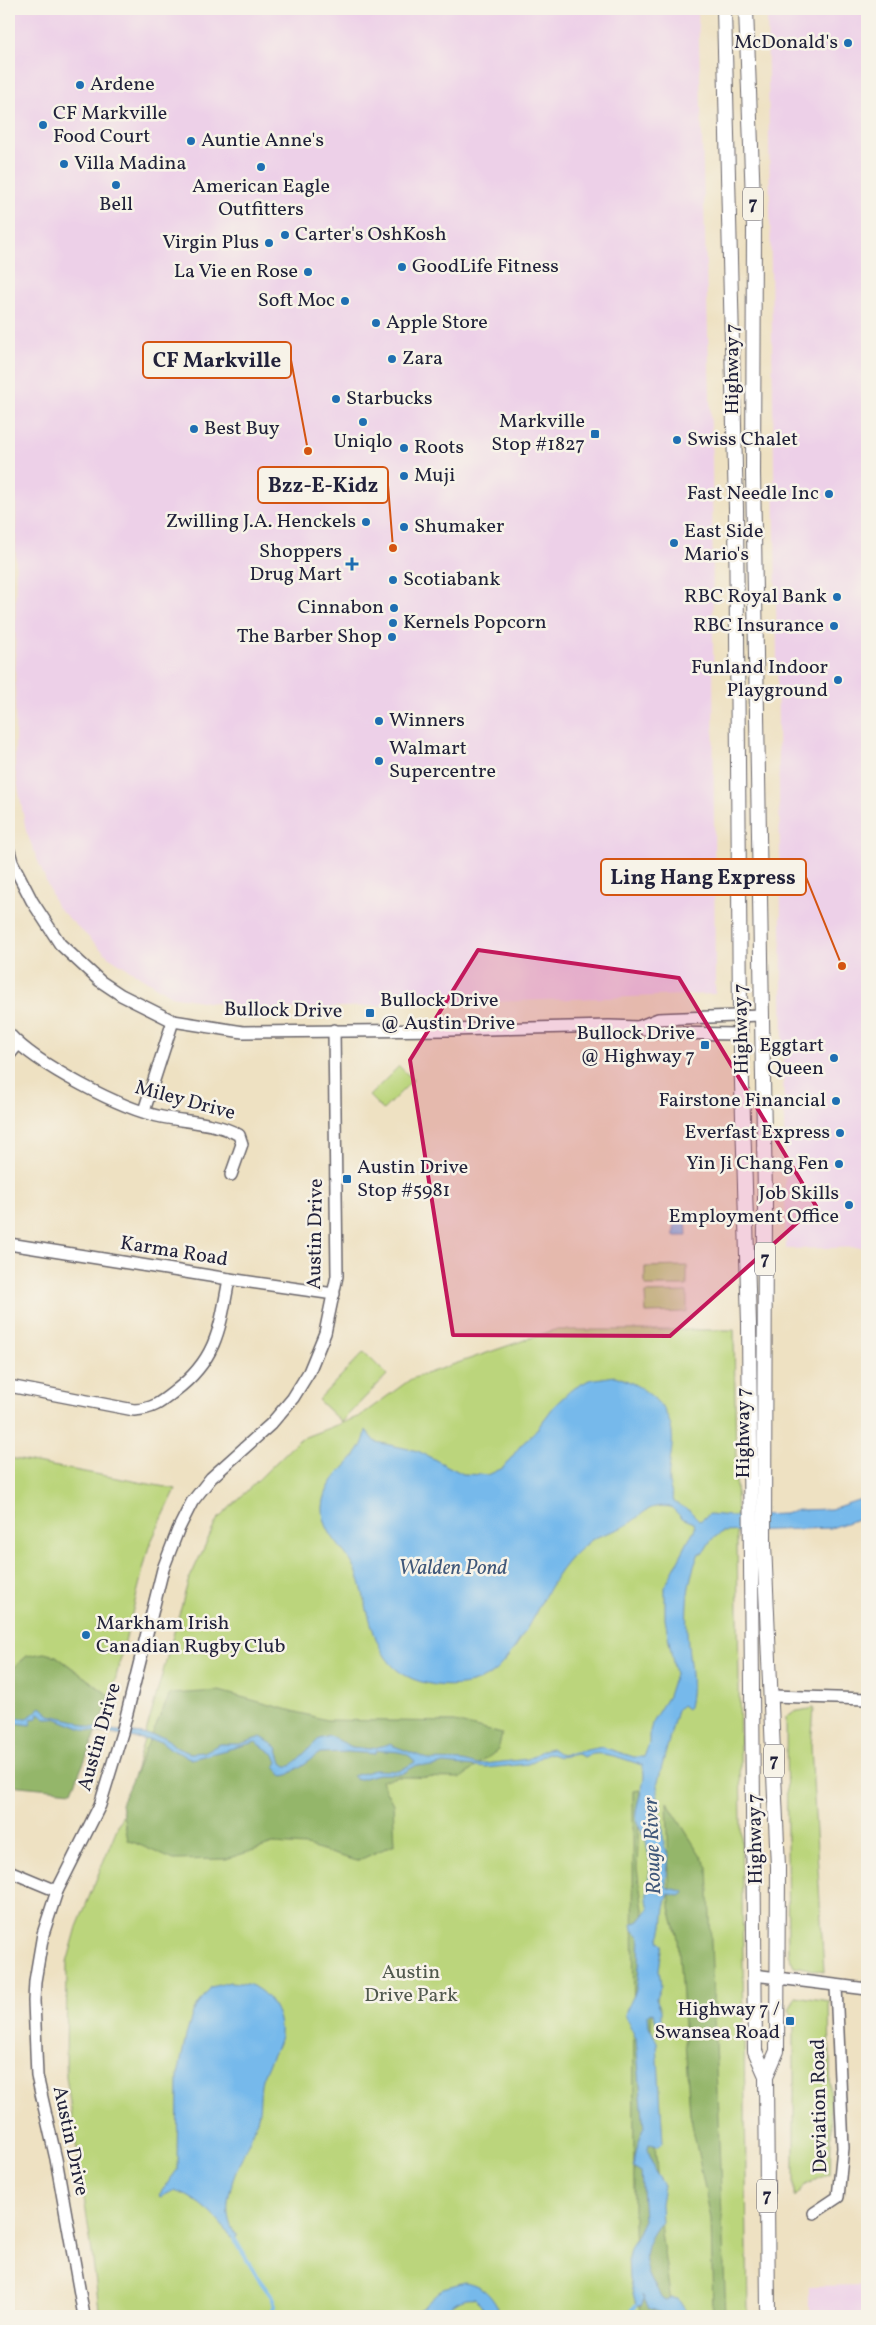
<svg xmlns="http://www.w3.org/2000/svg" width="876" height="2325" viewBox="0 0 876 2325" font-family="Vollkorn,serif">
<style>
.built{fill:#edd0e8}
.green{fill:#bbd57b;stroke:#6e7c5b}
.forest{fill:#94b66b;stroke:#5b6c53}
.water{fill:#76b9eb;stroke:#4c6e93}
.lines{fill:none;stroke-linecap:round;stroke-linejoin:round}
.stream{stroke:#76b9eb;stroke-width:4}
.minor-casing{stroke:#69656a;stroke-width:14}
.major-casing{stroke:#69656a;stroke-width:16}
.minor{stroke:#fff;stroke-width:11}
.major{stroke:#fff;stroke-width:14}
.marked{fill:#c2185b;fill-opacity:0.2;stroke:#c2185b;stroke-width:4;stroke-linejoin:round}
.poi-dot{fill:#1f6fb2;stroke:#f7f3e8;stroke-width:2}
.labels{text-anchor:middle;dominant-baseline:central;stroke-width:5;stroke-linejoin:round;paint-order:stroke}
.shield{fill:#f7f3e8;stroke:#62616f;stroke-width:1}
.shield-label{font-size:19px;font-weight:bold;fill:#22223b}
.poi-label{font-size:20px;fill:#22223b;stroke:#f7f3e8;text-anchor:start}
.street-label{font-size:20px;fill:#22223b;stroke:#f7f3e8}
.park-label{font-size:20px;fill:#50584e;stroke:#f7f3e8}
.water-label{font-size:21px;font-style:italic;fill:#3f5779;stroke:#f7f3e8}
.leader{fill:none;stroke:#d45411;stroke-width:2}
.callout-dot{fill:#d45411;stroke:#f7f3e8;stroke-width:2}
.callout{fill:#f7f3e8;stroke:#d45411;stroke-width:2}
.callout-label{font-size:21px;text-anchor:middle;font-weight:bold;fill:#22223b}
</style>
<rect width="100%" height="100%" fill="#f7f3e8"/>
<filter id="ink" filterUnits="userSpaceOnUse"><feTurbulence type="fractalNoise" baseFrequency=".02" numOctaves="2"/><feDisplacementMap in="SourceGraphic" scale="10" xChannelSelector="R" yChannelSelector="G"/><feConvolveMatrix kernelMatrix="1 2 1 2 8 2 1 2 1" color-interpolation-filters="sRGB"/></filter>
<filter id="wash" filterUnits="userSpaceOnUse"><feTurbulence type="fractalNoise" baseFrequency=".0096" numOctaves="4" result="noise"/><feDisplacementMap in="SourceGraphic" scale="20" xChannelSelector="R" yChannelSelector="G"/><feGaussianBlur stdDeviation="1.12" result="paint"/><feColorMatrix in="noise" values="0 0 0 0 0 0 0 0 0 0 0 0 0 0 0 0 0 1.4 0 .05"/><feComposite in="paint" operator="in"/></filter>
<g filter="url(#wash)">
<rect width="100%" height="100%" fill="#eee1c2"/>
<g class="built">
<polygon points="9,9 698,9 712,461 715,994 257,1010 171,996 108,956 56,906 26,831 15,769 16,496 9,475"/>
<polygon points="767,9 867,9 867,1247 786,1249"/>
<polygon points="867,2285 867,2316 809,2316 809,2286"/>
</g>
<g class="green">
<polygon points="399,1066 413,1080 383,1110 369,1096"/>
<polygon points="687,1266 687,1286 645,1286 645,1267"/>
<polygon points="687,1292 687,1312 646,1313 645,1293"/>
<polygon points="554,1330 734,1330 748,2316 100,2316 91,2245 66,2076 67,1963 77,1927 125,1808 188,1582 217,1520 300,1439 360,1416 411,1379"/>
<polygon points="364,1352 387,1375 341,1422 318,1400"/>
<polygon points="9,1458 176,1489 149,1546 111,1697 56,1656 27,1656 9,1672"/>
<polygon points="814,1708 811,1746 824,1972 794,1966 788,1953 786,1717 793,1712"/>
<polygon points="796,1996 829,2001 831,2136 830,2173 804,2186 794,2197 794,2017 789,2010"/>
</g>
<g class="forest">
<polygon points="44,1653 56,1656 111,1697 72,1791 9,1785 9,1672 27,1656"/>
<polygon points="219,1691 326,1720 455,1722 502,1734 498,1750 461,1778 398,1777 381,1781 393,1804 395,1844 357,1861 306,1846 273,1844 226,1859 174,1860 128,1840 121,1804 170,1694"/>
<polygon points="640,1790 637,1868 653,1977 650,2068 661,2232 673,2316 641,2316 634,2230 633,1791"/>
<polygon points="667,1802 708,1867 726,2316 713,2316 711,2219 690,2114 678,1939 670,1908"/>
</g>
<g class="water">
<polygon points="676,1209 683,1209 684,1212 686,1212 687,1236 674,1236 674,1212 676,1212"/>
<path d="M615,1376C642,1385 669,1404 672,1433C674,1449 667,1469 669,1483C670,1489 673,1496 674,1502L690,1511L700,1521L709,1514L731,1516L784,1514L798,1510L831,1509L867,1497V1516L831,1528L722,1532L711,1540L703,1553H699C686,1585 685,1610 688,1645C690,1666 694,1686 689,1707L687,1709L682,1705L677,1710L657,1785L659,1812L663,1825L664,1846L669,1855L666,1885L668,1888L683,1891L684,1893L680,1896L669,1894C662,1909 666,1925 659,1940L663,1944L659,1969L661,1986L656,1998L661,2010V2029L657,2028L654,2013L651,2012L648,2015L649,2026L657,2042L663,2142L659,2146L649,2144L648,2149L654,2170L664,2185L661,2204L662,2221C642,2246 640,2262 657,2289C660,2295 660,2299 666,2301L672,2298L678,2299L689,2316H671L649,2308L642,2295L644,2300L641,2306H636L629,2278L628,2258L630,2249L644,2220L641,2172L633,2167L638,2144L644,2129L636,2039L625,2015C627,2006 634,1998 636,1989C640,1972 639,1954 640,1937L633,1930L632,1924L639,1921L649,1908C644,1894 649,1882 650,1867C650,1865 647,1844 646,1841C643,1832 634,1823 636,1812C638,1796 648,1780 642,1765C625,1760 600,1748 584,1757L577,1754L560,1757L548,1753L528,1764L486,1768L444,1764L432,1767L417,1765L401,1774H378L357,1780L352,1776L375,1770L399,1771L415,1762C406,1748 390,1753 376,1750L375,1754L348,1752L320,1753L288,1775L283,1776L275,1767L278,1762L275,1755L256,1742L192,1759L172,1750L162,1742L85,1730L55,1718H46L39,1713L38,1718L32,1719L30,1725L9,1722V1718H28L41,1707L50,1715L76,1721L88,1727L165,1737L177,1748L190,1753L204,1752L220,1744H240L261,1737L277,1747L282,1763L286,1766H291L319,1739L330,1736L352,1747L370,1749L389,1744L430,1760L463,1761L477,1765L528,1759L543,1750L551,1748L561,1755L602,1747L634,1757H644L649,1744V1735L653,1720L668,1696L675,1674L665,1619V1586L695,1528L694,1523L682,1518L671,1507C646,1503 643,1516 625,1526C614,1532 600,1534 590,1541C544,1574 535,1633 495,1671C470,1694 412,1689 391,1664C378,1649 373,1631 368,1613C364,1600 362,1585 357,1573C348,1550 322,1536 323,1507C326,1470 363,1463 366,1430L376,1442L418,1451L463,1474L488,1475L503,1468L521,1445L534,1433L555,1405L571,1390L589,1380Z"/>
<path d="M230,1982C238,1983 250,1983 256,1988C273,1998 284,2021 279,2040C275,2054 266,2066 262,2079C259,2092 261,2107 257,2121C247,2153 211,2204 237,2236L233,2239C217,2218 200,2200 175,2190L161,2197L159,2195L177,2170L178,2075L186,2036L193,2012L211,1987Z"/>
<path d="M465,2282C484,2285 495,2299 501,2316H489L475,2298C460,2296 451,2306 440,2316H408L423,2307L443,2288Z"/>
</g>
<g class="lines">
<g class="stream">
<polyline points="234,2238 258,2278 272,2297 275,2305 272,2312"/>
<polyline points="625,2316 636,2306"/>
</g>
</g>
</g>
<g filter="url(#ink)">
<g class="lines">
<defs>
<g id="minor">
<polyline points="9,851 12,862 32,901 60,944 100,981 121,995 173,1021 243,1032 449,1030 609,1026 638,1027 659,1033 741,1034"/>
<polyline points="638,1027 658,1019 761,1015"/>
<path d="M9,1034C37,1065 121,1109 162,1117C187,1122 216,1122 239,1135L242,1144L231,1175"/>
<polyline points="9,1055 18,1044"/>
<polyline points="144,1111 173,1021"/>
<polyline points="9,1244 229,1279 334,1294"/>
<path d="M9,1386L134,1410C153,1409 160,1403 175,1391C217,1359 220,1328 229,1279"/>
<polyline points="772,1696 867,1699"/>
<polyline points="9,1871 57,1891"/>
<polyline points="754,1975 867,1989"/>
<polyline points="814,2213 838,2197 843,2148 836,1986"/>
<polyline points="84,2316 56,2159 37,2076 34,2001 35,1981 43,1934 57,1891 100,1805 122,1733 163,1569 178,1530 192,1502 211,1478 271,1424 293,1398 309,1372 325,1333 337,1276 334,1030"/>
</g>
<g id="major">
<polyline points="724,9 736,509 740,1015 749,1324 755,2051 766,2076 768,2316"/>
<polyline points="746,9 754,228 753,473 765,1198 764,1544 778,1867 777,2051 766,2076"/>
</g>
</defs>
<use href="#minor" class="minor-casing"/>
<use href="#major" class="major-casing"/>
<use href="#minor" class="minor"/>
<use href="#major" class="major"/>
</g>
</g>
<path class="marked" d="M478,950L679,978L816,1206L670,1336L453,1335L410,1060Z"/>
<g class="poi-dot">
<circle cx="848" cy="43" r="5"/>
<circle cx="80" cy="85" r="5"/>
<circle cx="43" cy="125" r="5"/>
<circle cx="191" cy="141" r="5"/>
<circle cx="64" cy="164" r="5"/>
<circle cx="261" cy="167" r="5"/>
<circle cx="116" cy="185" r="5"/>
<circle cx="285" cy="235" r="5"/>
<circle cx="269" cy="243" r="5"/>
<circle cx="402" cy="267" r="5"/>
<circle cx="308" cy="272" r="5"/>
<circle cx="345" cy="301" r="5"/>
<circle cx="376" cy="323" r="5"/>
<circle cx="392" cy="359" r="5"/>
<circle cx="336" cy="399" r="5"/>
<circle cx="363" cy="422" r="5"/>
<circle cx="194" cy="429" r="5"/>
<rect x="590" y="429" width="10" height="10" rx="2.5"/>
<circle cx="677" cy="440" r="5"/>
<circle cx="404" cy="448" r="5"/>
<circle cx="404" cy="476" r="5"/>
<circle cx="829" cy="494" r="5"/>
<circle cx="366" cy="522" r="5"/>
<circle cx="404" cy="527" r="5"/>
<circle cx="674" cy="543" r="5"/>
<path d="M349.5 556.5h5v5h5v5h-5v5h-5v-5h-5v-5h5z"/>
<circle cx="393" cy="580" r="5"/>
<circle cx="837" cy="597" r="5"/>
<circle cx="394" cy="608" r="5"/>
<circle cx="393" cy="623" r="5"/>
<circle cx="834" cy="626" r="5"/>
<circle cx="392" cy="637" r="5"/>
<circle cx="838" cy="680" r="5"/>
<circle cx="379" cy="721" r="5"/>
<circle cx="379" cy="761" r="5"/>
<rect x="365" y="1008" width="10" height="10" rx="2.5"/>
<rect x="700" y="1040" width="10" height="10" rx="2.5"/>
<circle cx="834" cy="1058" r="5"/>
<circle cx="836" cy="1101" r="5"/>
<circle cx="840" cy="1133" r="5"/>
<circle cx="839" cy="1164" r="5"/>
<rect x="342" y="1174" width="10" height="10" rx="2.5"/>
<circle cx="849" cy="1205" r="5"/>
<circle cx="86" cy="1635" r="5"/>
<rect x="785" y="2016" width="10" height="10" rx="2.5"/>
</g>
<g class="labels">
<g class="shield">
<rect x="743" y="187.5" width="20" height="33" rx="4"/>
<rect x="755" y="1242.5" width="20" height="33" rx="4"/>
<rect x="764" y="1744.5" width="20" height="33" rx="4"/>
<rect x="757" y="2179.5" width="20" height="33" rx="4"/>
</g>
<g class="shield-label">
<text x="753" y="204">7</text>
<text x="765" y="1259">7</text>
<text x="774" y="1761">7</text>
<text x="767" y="2196">7</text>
</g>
<g class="poi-label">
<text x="838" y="43" text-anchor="end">McDonald's</text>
<text x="90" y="85">Ardene</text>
<text x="53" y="114">CF Markville<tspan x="53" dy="23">Food Court</tspan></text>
<text x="201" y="141">Auntie Anne's</text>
<text x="74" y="164">Villa Madina</text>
<text x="261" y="187" text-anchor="middle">American Eagle<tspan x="261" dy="23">Outfitters</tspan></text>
<text x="116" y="205" text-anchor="middle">Bell</text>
<text x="295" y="235">Carter's OshKosh</text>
<text x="259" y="243" text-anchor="end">Virgin Plus</text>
<text x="412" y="267">GoodLife Fitness</text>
<text x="298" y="272" text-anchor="end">La Vie en Rose</text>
<text x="335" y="301" text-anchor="end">Soft Moc</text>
<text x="386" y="323">Apple Store</text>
<text x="402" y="359">Zara</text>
<text x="346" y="399">Starbucks</text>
<text x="585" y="422" text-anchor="end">Markville<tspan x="585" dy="23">Stop #1827</tspan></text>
<text x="204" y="429">Best Buy</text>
<text x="687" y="440">Swiss Chalet</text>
<text x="363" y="442" text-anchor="middle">Uniqlo</text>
<text x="414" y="448">Roots</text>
<text x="414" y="476">Muji</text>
<text x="819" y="494" text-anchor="end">Fast Needle Inc</text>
<text x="356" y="522" text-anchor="end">Zwilling J.A. Henckels</text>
<text x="414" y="527">Shumaker</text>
<text x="684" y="532">East Side<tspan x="684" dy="23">Mario's</tspan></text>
<text x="342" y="552" text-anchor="end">Shoppers<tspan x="342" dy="23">Drug Mart</tspan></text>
<text x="403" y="580">Scotiabank</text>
<text x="827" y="597" text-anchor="end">RBC Royal Bank</text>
<text x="384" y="608" text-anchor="end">Cinnabon</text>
<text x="403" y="623">Kernels Popcorn</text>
<text x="824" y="626" text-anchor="end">RBC Insurance</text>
<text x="382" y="637" text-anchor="end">The Barber Shop</text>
<text x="828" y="668" text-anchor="end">Funland Indoor<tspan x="828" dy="23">Playground</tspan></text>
<text x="389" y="721">Winners</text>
<text x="389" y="749">Walmart<tspan x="389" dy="23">Supercentre</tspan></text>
<text x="380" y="1001">Bullock Drive<tspan x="380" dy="23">@ Austin Drive</tspan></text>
<text x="695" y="1034" text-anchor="end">Bullock Drive<tspan x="695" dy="23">@ Highway 7</tspan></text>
<text x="824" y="1046" text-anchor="end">Eggtart<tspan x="824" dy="23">Queen</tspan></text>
<text x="826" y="1101" text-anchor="end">Fairstone Financial</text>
<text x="830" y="1133" text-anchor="end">Everfast Express</text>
<text x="829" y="1164" text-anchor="end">Yin Ji Chang Fen</text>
<text x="357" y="1168">Austin Drive<tspan x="357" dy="23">Stop #5981</tspan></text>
<text x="839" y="1194" text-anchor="end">Job Skills<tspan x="839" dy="23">Employment Office</tspan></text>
<text x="96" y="1624">Markham Irish<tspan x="96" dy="23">Canadian Rugby Club</tspan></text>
<text x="780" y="2010" text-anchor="end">Highway 7 /<tspan x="780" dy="23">Swansea Road</tspan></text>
</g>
<g class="street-label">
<text transform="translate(733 369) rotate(-90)">Highway 7</text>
<text transform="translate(283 1011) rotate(1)">Bullock Drive</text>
<text transform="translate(742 1029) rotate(-91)">Highway 7</text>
<text transform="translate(185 1101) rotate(15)">Miley Drive</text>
<text transform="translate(316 1234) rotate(-89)">Austin Drive</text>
<text transform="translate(174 1252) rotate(9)">Karma Road</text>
<text transform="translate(744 1433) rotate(-90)">Highway 7</text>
<text transform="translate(100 1737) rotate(-74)">Austin Drive</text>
<text transform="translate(756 1839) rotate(-91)">Highway 7</text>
<text transform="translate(820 2106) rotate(-91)">Deviation Road</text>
<text transform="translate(70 2141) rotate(78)">Austin Drive</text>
</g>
<g class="park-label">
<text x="411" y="1973">Austin<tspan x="411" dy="23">Drive Park</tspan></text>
</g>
<g class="water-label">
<text x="453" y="1568">Walden Pond</text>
<text transform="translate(653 1846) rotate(-92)">Rouge River</text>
</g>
</g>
<path class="leader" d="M308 451L291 360M393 548L388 485M842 966L806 877"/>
<g class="callout-dot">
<circle cx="308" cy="451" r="5"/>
<circle cx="393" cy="548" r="5"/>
<circle cx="842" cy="966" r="5"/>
</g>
<g class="callout">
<rect x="143" y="342" width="148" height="36" rx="5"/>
<rect x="258" y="467" width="130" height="36" rx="5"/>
<rect x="601" y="859" width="205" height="36" rx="5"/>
</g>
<g class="callout-label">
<text x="217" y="367">CF Markville</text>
<text x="323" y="492">Bzz-E-Kidz</text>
<text x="703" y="884">Ling Hang Express</text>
</g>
<rect width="876" height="2325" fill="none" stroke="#f7f3e8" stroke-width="30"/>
</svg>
